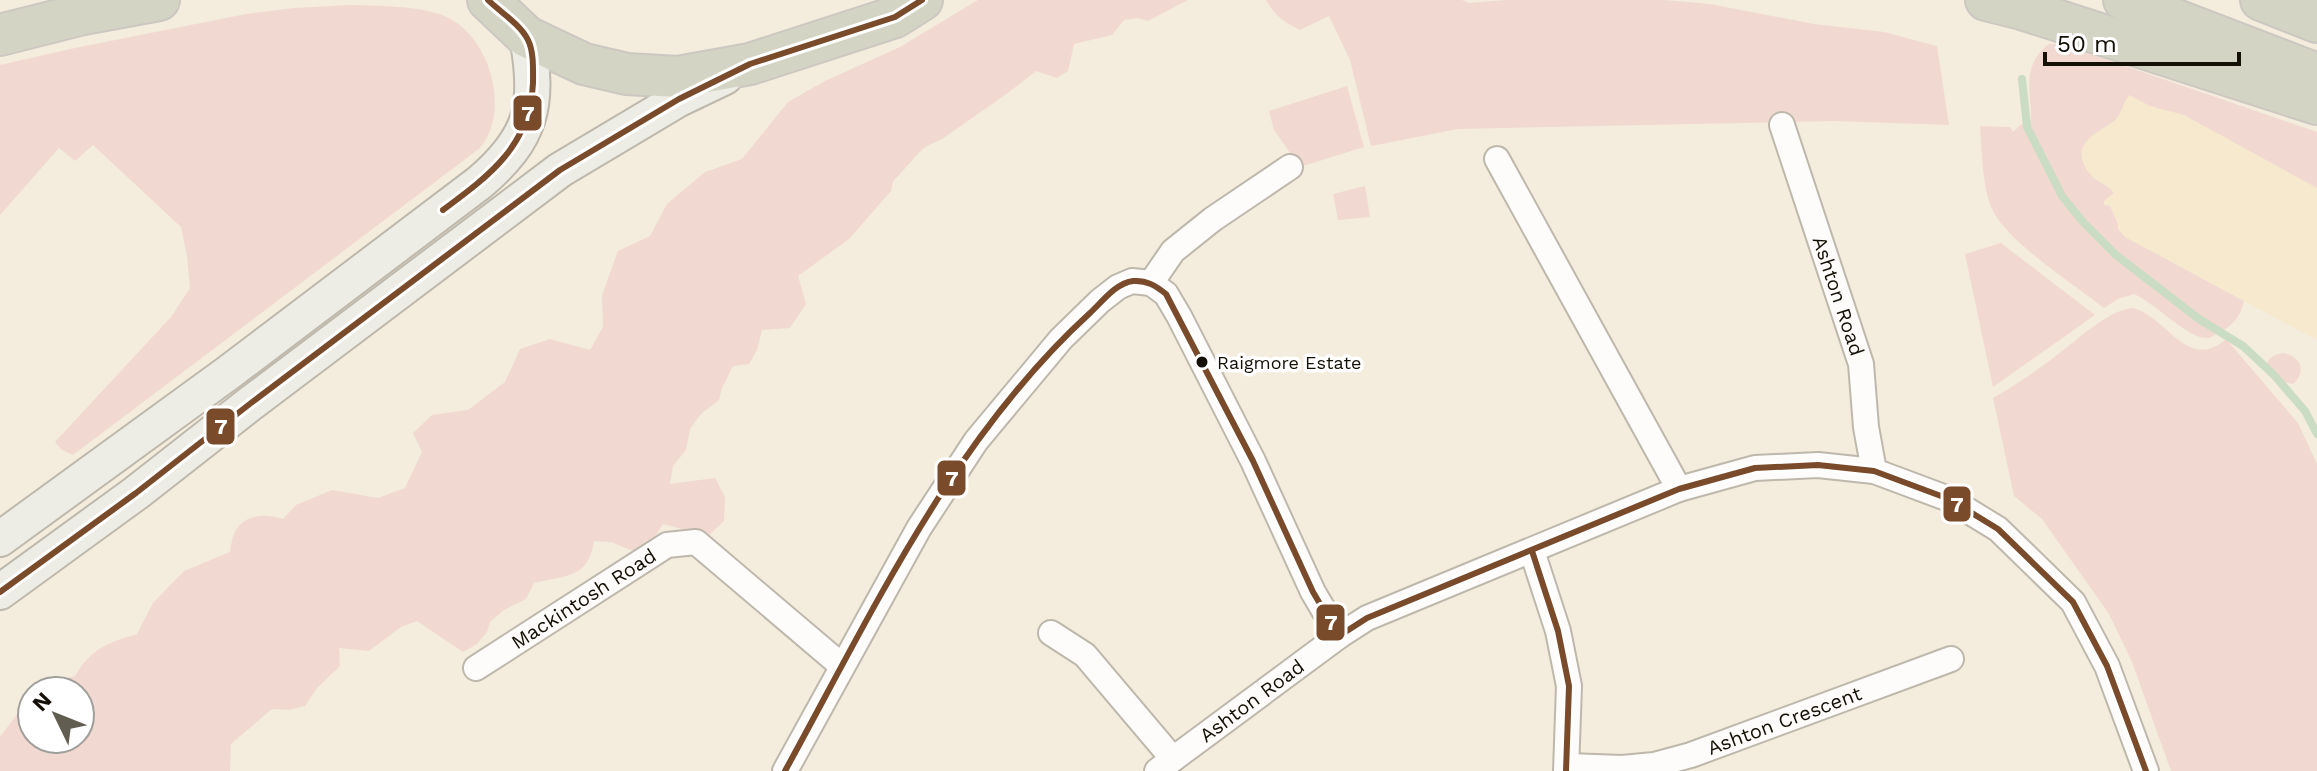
<svg xmlns="http://www.w3.org/2000/svg" width="2317" height="771" viewBox="0 0 2317 771" font-family="'Work Sans',sans-serif">
<style>
.built{fill:#f6e9ce}
.green{fill:#f1d9d1}
.lines{fill:none;stroke-linecap:round;stroke-linejoin:round}
.stream{stroke:#cadcc4;stroke-width:8}
.minor-casing{stroke:#beb8ac;stroke-width:28}
.secondary-casing{stroke:#beb8ac;stroke-width:38}
.trunk-casing{stroke:#ccc8c1;stroke-width:44}
.minor{stroke:#fdfcfa;stroke-width:24}
.secondary{stroke:#edede6;stroke-width:34}
.trunk{stroke:#d4d4c4;stroke-width:40}
.bus-1-casing{stroke:#fff;stroke-width:12}
.bus-1{stroke:#7a4b2a;stroke-width:6}
.bus-dot{fill:#141006;stroke:#fff;stroke-width:3}
.labels{text-anchor:middle;dominant-baseline:central;stroke-width:7;stroke-linejoin:round;paint-order:stroke}
.bus-label{font-size:18px;fill:#141006;stroke:#fff;text-anchor:start}
.street-label{font-size:20px;fill:#141006;stroke:#fff}
.line-badge{stroke:#fff;stroke-width:3}
.badge-label{font-size:22px;text-anchor:middle;font-weight:bold;fill:#fff}
</style>
<rect width="100%" height="100%" fill="#f4ecdd"/>
<polygon class="built" points="2098,65 2317,159 2317,340 2125,237 2074,182"/>
<g class="green">
<path d="M978,0H1188L1148,21L1138,18L1124,20L1112,35L1074,44L1068,71L1057,78L1036,71C1007,95 976,115 945,137C938,142 929,144 923,149C912,159 904,171 893,181L891,191L849,239L798,276L806,304L790,328L762,330L757,350L749,364L733,366L722,388L719,400L701,414L690,429L686,450L673,466L670,484L715,478L725,497L724,521L708,536L663,524L653,540L633,551L611,542L594,541C588,579 566,575 534,583L526,599L504,610L490,622L487,632L477,644L463,652L417,621L401,627L369,651L339,648L340,666L317,688L305,706L289,710L272,709L231,744L230,771H0V737L32,694V739H80V691H35L44,683L75,676C91,649 107,643 137,634L153,603L184,571L230,552C231,546 232,537 235,532C244,514 266,513 283,519L296,505L332,490L378,498L405,488L422,452L413,433L432,415L468,410L505,382L520,349L550,339L590,350L603,327L602,295L618,251L650,236L667,204L705,172L742,159L788,102L825,81L900,47Z"/>
<path d="M1266,0H1462L1469,3L1506,0H1664L1710,4L1814,24L1884,32L1937,46L1949,125L1835,121L1458,129L1371,146L1350,60L1329,16L1300,30C1284,22 1275,16 1266,0Z"/>
<path d="M349,5C379,6 413,5 442,15C489,32 512,110 480,148L73,455L62,450L55,442L171,317L190,288L187,256L181,227L93,145L75,161L59,148L0,215V65L75,48L246,14L294,8Z"/>
<path d="M2049,44H2061L2317,132V188L2184,115L2150,106L2129,95C2123,103 2121,116 2113,122C2093,135 2068,146 2090,174C2097,183 2108,184 2114,193L2104,201V205L2110,206L2118,224V229L2125,237L2244,301C2241,314 2235,324 2222,331C2217,333 2211,339 2205,338C2185,336 2155,303 2134,294L2118,299L2104,308C2075,285 2009,243 1993,211C1982,189 1982,151 1980,126L2010,127L2013,132L2020,125L2031,120C2031,91 2021,65 2049,44Z"/>
<polygon points="1347,86 1364,147 1300,167 1274,130 1269,111"/>
<polygon points="1365,186 1370,217 1338,220 1333,194"/>
<polygon points="2001,243 2095,315 1993,387 1965,254"/>
<path d="M2133,308C2167,316 2187,373 2226,339L2298,423L2317,464V771H2171L2132,662L2109,614L2042,519L2014,496L1993,398C2014,386 2033,373 2052,359C2074,343 2107,310 2133,308Z"/>
<path d="M2283,353C2301,356 2307,372 2293,384L2274,380L2265,371C2266,359 2272,355 2283,353Z"/>
</g>
<g class="lines">
<polyline class="stream" points="2022,79 2027,127 2062,196 2083,222 2116,255 2199,319 2243,346 2274,375 2305,411 2317,434"/>
<defs>
<g id="minor">
<path id="s1" d="M1782,125L1861,364L1866,427L1874,471"/>
<polyline points="1497,159 1679,489"/>
<polyline points="1151,283 1166,294 1179,316 1253,461 1313,592 1339,636"/>
<polyline points="1151,283 1173,251 1213,219 1290,167"/>
<polyline points="1532,551 1558,631 1569,686 1566,771"/>
<polyline points="1051,633 1085,655 1173,759"/>
<path id="s2" d="M476,668L667,545L696,542L842,666"/>
<path id="s3" d="M1568,766L1622,768L1654,765L1691,755L1951,659"/>
<polyline points="785,771 919,528 976,441 1061,339 1100,301 1118,287 1132,281 1151,283"/>
<path id="s4" d="M1157,771L1339,636L1367,618L1679,489L1755,468L1818,465L1874,471L1949,499L1998,529L2073,602L2107,666L2146,771"/>
</g>
<g id="secondary">
<path d="M0,539L228,373L479,183C532,138 540,105 527,37"/>
<polyline points="0,592 136,493 251,403 560,170 679,99 725,77"/>
</g>
<g id="trunk">
<polyline points="488,0 527,37 584,64 627,74 678,77 750,64 895,17 922,0"/>
<polyline points="1986,0 2022,9 2317,104"/>
<polyline points="2124,0 2317,74"/>
<polyline points="2261,0 2317,22"/>
<polyline points="0,35 83,14 159,0"/>
</g>
</defs>
<use href="#minor" class="minor-casing"/>
<use href="#secondary" class="secondary-casing"/>
<use href="#trunk" class="trunk-casing"/>
<use href="#minor" class="minor"/>
<use href="#secondary" class="secondary"/>
<use href="#trunk" class="trunk"/>
<defs>
<g id="bus-1">
<path d="M443,210C490,175 530,146 533,83C533,70 534,52 528,40C520,24 500,12 488,0"/>
<polyline points="1532,551 1558,631 1569,686 1566,771"/>
<polyline points="0,592 136,493 251,403 560,170 679,99 750,64 895,17 922,0"/>
<path d="M785,771C873,611 953,438 1090,313C1102,302 1116,283 1133,281C1147,280 1156,286 1166,294L1253,461L1313,592L1339,636L1367,618L1679,489L1755,468L1818,465L1874,471L1949,499L1998,529L2073,602L2107,666L2146,771"/>
</g>
</defs>
<use href="#bus-1" class="bus-1-casing"/>
<use href="#bus-1" class="bus-1"/>
</g>
<circle class="bus-dot" cx="1202" cy="362" r="7"/>
<g class="labels">
<g class="bus-label">
<text x="1217" y="362">Raigmore Estate</text>
</g>
<g class="street-label">
<text stroke="none"><textPath href="#s1" startOffset="180">Ashton Road</textPath></text>
<text stroke="none"><textPath href="#s2" startOffset="128">Mackintosh Road</textPath></text>
<text stroke="none"><textPath href="#s4" startOffset="118">Ashton Road</textPath></text>
<text stroke="none"><textPath href="#s3" startOffset="224">Ashton Crescent</textPath></text>
</g>
</g>
<g class="line-badge">
<rect x="512" y="94" width="31" height="38" rx="8" fill="#7a4b2a"/>
<rect x="205" y="407" width="31" height="39" rx="8" fill="#7a4b2a"/>
<rect x="936" y="459" width="31" height="38" rx="8" fill="#7a4b2a"/>
<rect x="1942" y="485" width="30" height="38" rx="8" fill="#7a4b2a"/>
<rect x="1315" y="603" width="31" height="39" rx="8" fill="#7a4b2a"/>
</g>
<g class="badge-label">
<text x="528" y="121">7</text>
<text x="221" y="434">7</text>
<text x="952" y="486">7</text>
<text x="1957" y="512">7</text>
<text x="1331" y="630">7</text>
</g>
<g transform="translate(56 715) rotate(313)"><circle r="38" fill="#ffffff" stroke="#a19f9b" stroke-width="2"/>
<path d="M0-6L14 30L0 20L-14 30Z" fill="#625d51"/>
<text y="-12" font-size="22" font-weight="bold" text-anchor="middle" fill="#141006">N</text>
</g>
<path d="M2045 52v12h194v-12" fill="none" stroke="#141006" stroke-width="4"/>
<text x="2057" y="52" font-size="24" fill="#141006" stroke="#ffffff" stroke-width="6" paint-order="stroke">50 m</text>
</svg>
